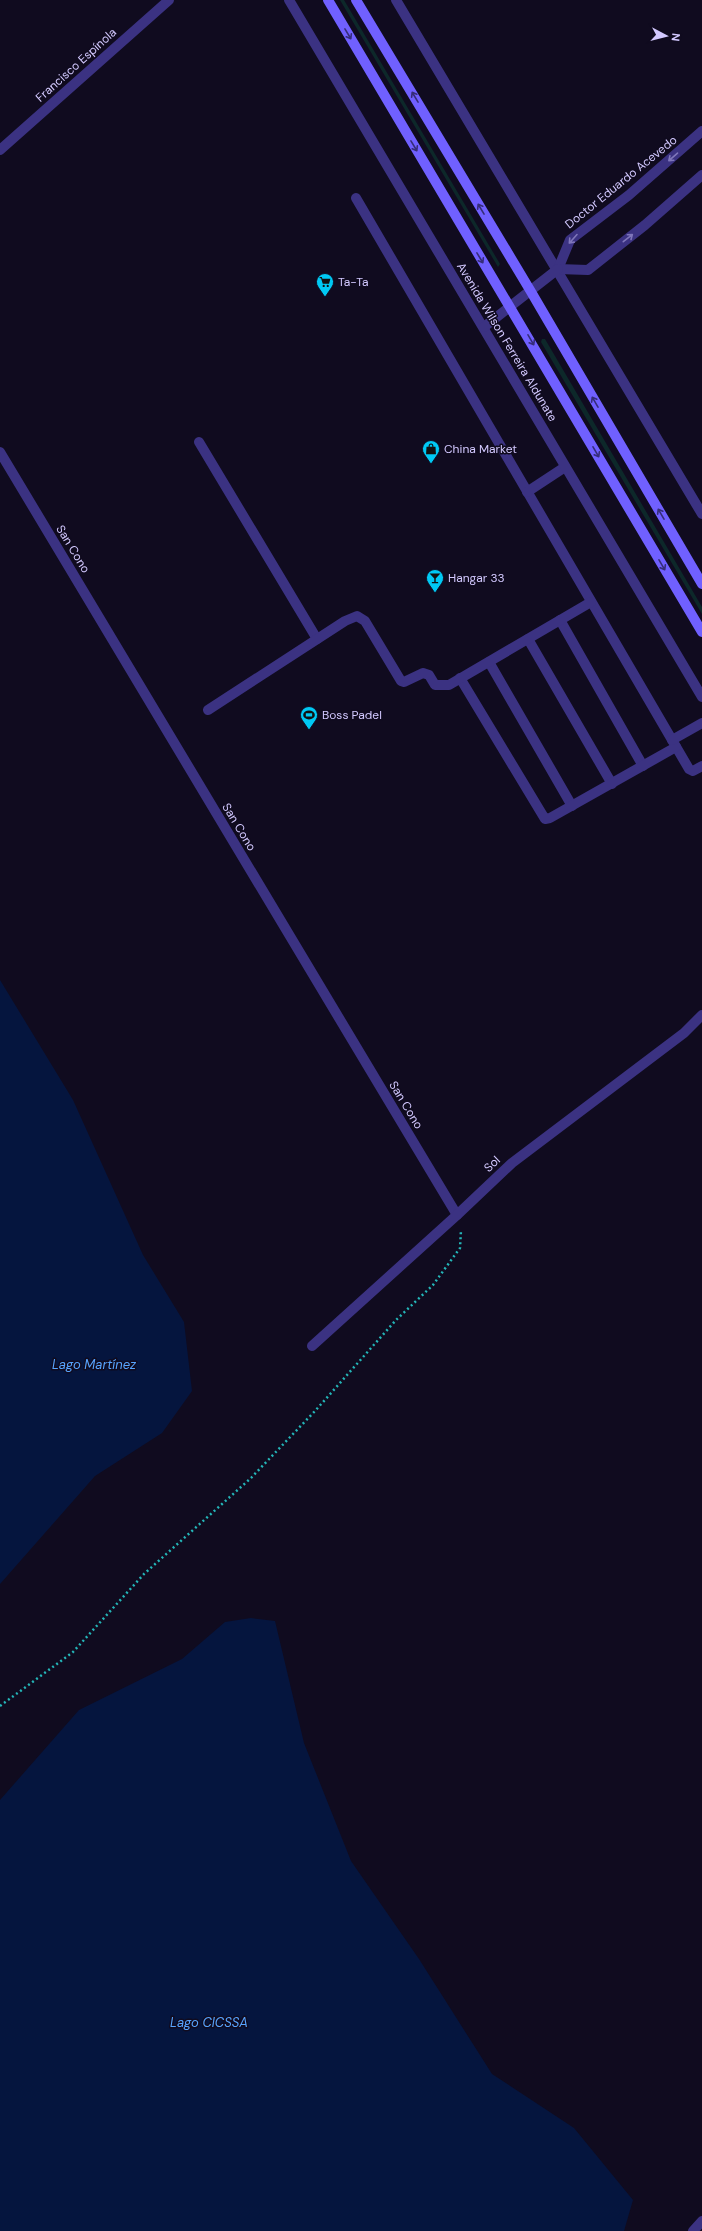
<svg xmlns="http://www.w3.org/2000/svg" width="702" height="2231" viewBox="0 0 702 2231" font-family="'DM Sans',sans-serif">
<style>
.green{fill:#0d282a}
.water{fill:#05153e}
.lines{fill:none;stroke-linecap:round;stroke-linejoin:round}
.path{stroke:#24b6b8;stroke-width:2.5;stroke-dasharray:2 3;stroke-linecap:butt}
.lane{stroke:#3b3282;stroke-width:10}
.street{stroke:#3b3282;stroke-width:10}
.secondary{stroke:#7060ff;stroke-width:10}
.oneway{stroke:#362d79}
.oneway2{stroke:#7f76ba}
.labels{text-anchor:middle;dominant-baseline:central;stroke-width:3;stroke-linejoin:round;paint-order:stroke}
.street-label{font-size:12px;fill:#d3c9ff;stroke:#100b1f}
.poi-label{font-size:12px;fill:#d3c9ff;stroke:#100b1f;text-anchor:start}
.water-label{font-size:13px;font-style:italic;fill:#57a4ff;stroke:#100b1f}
</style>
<rect width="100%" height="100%" fill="#100b1f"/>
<g class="green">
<polygon points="340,0 344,0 500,264 498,267"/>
<polygon points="542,339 545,339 702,607 702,614 541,342"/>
</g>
<g class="water">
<polygon points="0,980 73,1100 143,1255 184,1322 192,1391 162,1433 95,1476 0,1584"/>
<polygon points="251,1618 275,1621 304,1743 351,1861 419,1959 492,2074 574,2128 633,2200 624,2231 0,2231 0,1800 79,1710 182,1659 225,1622"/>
</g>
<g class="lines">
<polyline class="path" points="0,1706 73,1652 144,1574 251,1478 315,1411 396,1320 433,1285 460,1248 461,1230"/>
<g class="lane">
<polyline points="356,198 689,769 693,771 702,766"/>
<polyline points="199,442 317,639"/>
<polyline points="527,492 565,467"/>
<polyline points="560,620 643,766"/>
<polyline points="528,639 612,784"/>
<polyline points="489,662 572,806"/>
<polyline points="460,678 545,819 550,818 676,747"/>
<polyline points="208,710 345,621 357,616 365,621 401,681 404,682 423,673 429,675 435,685 449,685 591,602"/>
<polyline points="672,740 702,723"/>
</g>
<g class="street">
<polyline points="289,0 702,697"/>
<polyline points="396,0 702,514"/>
<polyline points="0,150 169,0"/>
<polyline points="558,269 570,240 629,195 702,131"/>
<polyline points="558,269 588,270 645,225 702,175"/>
<polyline points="484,327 558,269"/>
<polyline points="0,452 457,1215"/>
<polyline points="312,1346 457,1215 512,1163 684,1033 702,1015"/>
<polyline points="693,2231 702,2221"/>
</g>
<g class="secondary">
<polyline points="328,0 702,632"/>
<polyline points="356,0 530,290 702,584"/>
</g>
</g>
<defs><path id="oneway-shaft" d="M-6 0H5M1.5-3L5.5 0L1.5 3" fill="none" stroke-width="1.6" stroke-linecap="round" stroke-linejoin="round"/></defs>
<g class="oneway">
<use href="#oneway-shaft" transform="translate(348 34) rotate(59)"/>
<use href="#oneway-shaft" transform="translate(415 97) rotate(-121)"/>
<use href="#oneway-shaft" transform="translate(414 146) rotate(59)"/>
<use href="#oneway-shaft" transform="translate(481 209) rotate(-121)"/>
<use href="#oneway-shaft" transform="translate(480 258) rotate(59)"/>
<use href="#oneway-shaft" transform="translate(531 340) rotate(60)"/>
<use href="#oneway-shaft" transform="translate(595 402) rotate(-120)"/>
<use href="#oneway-shaft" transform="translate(596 452) rotate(60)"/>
<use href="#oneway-shaft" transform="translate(661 514) rotate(-120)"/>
<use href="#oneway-shaft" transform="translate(662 565) rotate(60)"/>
</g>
<g class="oneway2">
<use href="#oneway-shaft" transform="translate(673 157) rotate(139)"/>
<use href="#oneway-shaft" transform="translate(628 238) rotate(-38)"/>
<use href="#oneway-shaft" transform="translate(573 239) rotate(132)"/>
</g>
<defs>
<symbol id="supermarket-pin" viewBox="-11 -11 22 30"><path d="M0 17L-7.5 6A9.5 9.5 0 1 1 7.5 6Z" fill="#00c9f4" stroke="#100b1f"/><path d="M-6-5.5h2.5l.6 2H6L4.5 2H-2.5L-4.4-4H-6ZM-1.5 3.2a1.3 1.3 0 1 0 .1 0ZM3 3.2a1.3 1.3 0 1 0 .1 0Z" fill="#111"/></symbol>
<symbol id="shop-pin" viewBox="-11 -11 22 30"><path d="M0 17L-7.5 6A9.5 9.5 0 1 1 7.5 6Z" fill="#00c9f4" stroke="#100b1f"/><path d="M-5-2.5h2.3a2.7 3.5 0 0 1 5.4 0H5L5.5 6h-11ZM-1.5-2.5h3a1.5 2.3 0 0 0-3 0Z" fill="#111"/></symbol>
<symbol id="bar-pin" viewBox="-11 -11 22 30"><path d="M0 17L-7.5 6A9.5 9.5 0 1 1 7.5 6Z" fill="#00c9f4" stroke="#100b1f"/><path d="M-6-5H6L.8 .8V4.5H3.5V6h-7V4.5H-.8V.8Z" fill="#111"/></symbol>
<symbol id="stadium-pin" viewBox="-11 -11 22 30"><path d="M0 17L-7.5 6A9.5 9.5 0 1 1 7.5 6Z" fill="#00c9f4" stroke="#100b1f"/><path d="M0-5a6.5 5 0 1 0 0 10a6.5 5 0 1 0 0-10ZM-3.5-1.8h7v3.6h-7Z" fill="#111"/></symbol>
</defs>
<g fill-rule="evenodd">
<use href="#supermarket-pin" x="315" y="272" width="20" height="27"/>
<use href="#shop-pin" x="421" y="439" width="20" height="27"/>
<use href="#bar-pin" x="425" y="568" width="20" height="27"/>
<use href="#stadium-pin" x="299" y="705" width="20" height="27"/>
</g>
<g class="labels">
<g class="street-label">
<text transform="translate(76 65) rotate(-42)">Francisco Espínola</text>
<text transform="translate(621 182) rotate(-39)">Doctor Eduardo Acevedo</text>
<text transform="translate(507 342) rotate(59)">Avenida Wilson Ferreira Aldunate</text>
<text transform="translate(73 549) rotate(59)">San Cono</text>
<text transform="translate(239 827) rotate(59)">San Cono</text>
<text transform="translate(406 1105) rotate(59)">San Cono</text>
<text transform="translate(492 1164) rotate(-44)">Sol</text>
</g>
<g class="poi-label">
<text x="338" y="282">Ta-Ta</text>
<text x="444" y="449">China Market</text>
<text x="448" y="578">Hangar 33</text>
<text x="322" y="715">Boss Padel</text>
</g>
<g class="water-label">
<text x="94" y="1364">Lago Martínez</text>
<text x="209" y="2022">Lago CICSSA</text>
</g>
</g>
<g transform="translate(666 36) rotate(97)" stroke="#100b1f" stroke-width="3" paint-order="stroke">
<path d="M0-3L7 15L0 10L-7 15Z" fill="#d3c9ff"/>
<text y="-6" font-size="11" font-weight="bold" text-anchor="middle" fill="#d3c9ff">N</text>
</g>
</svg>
